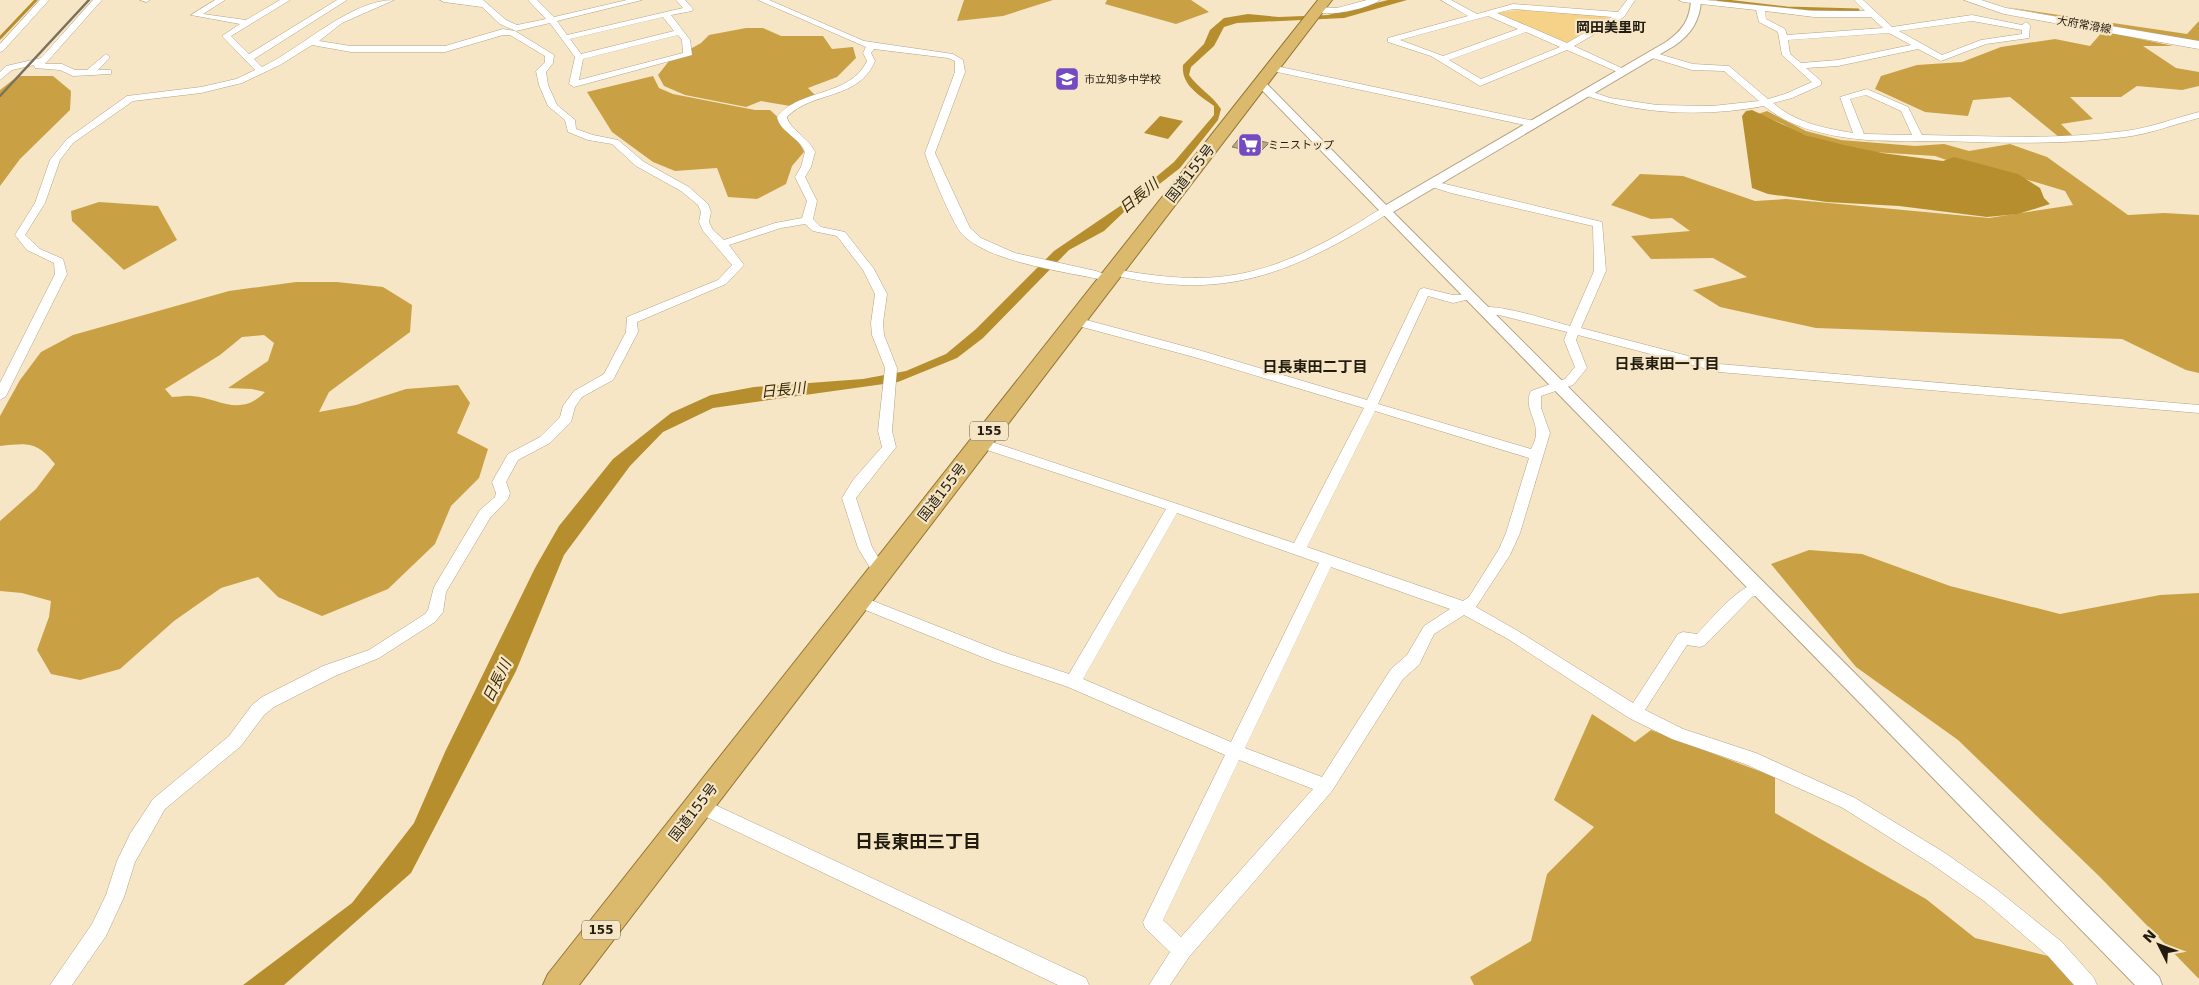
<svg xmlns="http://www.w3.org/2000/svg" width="2199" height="985" viewBox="0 0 2199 985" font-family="'DejaVu Sans','Noto Sans JP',sans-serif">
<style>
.green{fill:#f5d287}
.forest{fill:#c9a144;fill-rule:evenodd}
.water{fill:#b68e2e}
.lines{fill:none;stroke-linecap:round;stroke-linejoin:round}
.stream{stroke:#b68e2e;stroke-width:3}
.building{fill:#b6a788;stroke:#86785b}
.minor-casing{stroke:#b2a385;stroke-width:1}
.tertiary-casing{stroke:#b2a385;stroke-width:2}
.secondary-casing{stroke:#b2a385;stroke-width:1}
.trunk-casing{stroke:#947735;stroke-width:2}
.minor{fill:#fff;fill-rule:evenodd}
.tertiary{fill:#fff;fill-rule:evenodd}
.secondary{fill:#fff;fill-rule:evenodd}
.trunk{fill:#dbba6e;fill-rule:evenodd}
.rail{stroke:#7b715c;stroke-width:2.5}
.labels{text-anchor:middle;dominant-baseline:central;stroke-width:4.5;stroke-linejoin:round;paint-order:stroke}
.far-street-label{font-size:11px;fill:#221c10;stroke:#f6e6c6}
.far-poi-label{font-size:11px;fill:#221c10;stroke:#f6e6c6;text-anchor:start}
.shield{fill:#f6e6c6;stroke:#625947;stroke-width:1}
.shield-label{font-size:12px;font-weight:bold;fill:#221c10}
.far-quarter-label{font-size:14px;font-weight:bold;fill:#221c10;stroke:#f6e6c6}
.street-label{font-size:14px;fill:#221c10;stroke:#f6e6c6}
.water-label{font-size:15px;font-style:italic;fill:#392900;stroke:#f6e6c6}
.neighbourhood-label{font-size:15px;font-weight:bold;fill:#221c10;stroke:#f6e6c6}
.near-neighbourhood-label{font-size:18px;font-weight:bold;fill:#221c10;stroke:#f6e6c6}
</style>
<rect width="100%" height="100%" fill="#f6e6c6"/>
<polygon class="green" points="1532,9 1605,16 1611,18 1611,20 1564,45 1493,13"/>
<g class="forest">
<polygon points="964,0 1053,0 1003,16 957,21"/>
<polygon points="1107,0 1191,0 1209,12 1176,24 1105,4"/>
<polygon points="2006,7 2187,34 2199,21 2199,43"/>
<polygon points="746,28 763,28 781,36 823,36 832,49 853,47 856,58 837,77 808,88 815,95 790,106 761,101 746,107 685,95 664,86 658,75 669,61 701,43 709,35"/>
<polygon points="2103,31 2173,46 2143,46 2176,68 2199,72 2199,86 2182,90 2137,86 2121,97 2070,97 2093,119 2061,124 2073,136 2059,137 2010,97 1973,100 1968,116 1925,112 1875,89 1881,76 1917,65 1962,62 2001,47 2055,39 2090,46"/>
<polygon points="18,76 53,76 71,91 70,110 20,159 0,186 0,90"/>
<polygon points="653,76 659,88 673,94 755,110 770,110 795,133 804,152 792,166 786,184 757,199 728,197 717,168 675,171 653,162 612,132 587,92"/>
<polygon points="1767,111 1806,131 1841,140 1915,146 1944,144 1969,151 2010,144 2047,157 2128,215 2164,213 2199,215 2199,373 2186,370 2122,339 1816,328 1720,307 1693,290 1747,277 1713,258 1651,259 1631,236 1690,231 1672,218 1651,219 1611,205 1640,174 1683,176 1755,201 1786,199 1989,218 2073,205 2065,191 1992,169 1961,165 1935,156 1857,151 1795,132 1783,124 1758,114"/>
<polygon points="99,202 158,206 177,240 124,270 72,221 71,211"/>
<path d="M296,282H337L383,287L412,305L410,332L329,392L319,412L356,405L406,389L458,385L470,403L457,433L488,449L479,478L451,506L435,544L388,589L322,616L278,597L258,577L221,588L174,621L120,669L80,680L51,674L37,650L49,617L51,601L22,593L0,591V521L36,489L55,464C37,441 27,443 0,446V416L20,380L41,352L73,335L229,291ZM264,335L274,343L268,361L228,388L252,389L265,392C240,418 219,398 192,396C185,395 178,397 172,397L165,389L220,355L242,337Z"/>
<polygon points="1809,550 1862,554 1950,586 2060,614 2160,595 2199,593 2199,979 2099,876 1958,740 1856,667 1771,564"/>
<polygon points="1592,714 1635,742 1651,730 1775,777 1775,813 1926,899 1975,938 2056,958 2074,985 1474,985 1470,977 1531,941 1547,874 1594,827 1554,800"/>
</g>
<g class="water">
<path d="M1388,0H1407L1344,18L1237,23L1224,27L1214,46L1191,67L1189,75C1198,88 1212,95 1221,109L1218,120L1180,168L1125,211L1104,231L1069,250L983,338L957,358L898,382L713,408L663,432L630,466L564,555L516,671L411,873L284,985H243L352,903L414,823L445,752L535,568L559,526L613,459L671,413L711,395L754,387L863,379L906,371L946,354L976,329L1054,251L1126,202L1174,162L1214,115V106C1199,95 1181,85 1183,65L1204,44L1210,30L1224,18L1248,14L1279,17L1328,15Z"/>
<polygon points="1752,110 1805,135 1844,145 1882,153 1943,161 1954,157 2018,174 2040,188 2044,198 2050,204 2018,214 1987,217 1899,206 1827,202 1768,194 1752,188 1742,116 1746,111"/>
<polygon points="1160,116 1183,121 1168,139 1144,133"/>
</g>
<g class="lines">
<g class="stream">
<polyline points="1718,0 1787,8 1858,10"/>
<polyline points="0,38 36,0"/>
</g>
</g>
<polygon class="building" points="1241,136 1269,143 1259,153 1232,147"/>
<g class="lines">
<defs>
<g id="minor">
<polygon points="40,0 49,0 3,51 0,52 0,44"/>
<polygon points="93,0 102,0 45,64 62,64 75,70 87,70 106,54 110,57 98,70 111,70 111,74 73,76 60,70 35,68 34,65 12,70 0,80 0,72 6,66 41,58"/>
<polygon points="140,0 150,0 146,2"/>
<path d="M215,0H225L203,14L246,20L280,0H290L231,36L249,54L337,0H347L254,59L262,67C302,48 350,0 394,0L342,23L319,41L351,46H445L503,29L515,31L554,55L553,63L546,72L548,85L557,105L575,120L576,129L593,135L618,140L644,162L689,187L708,204L711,212L709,222L713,230L724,240L775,223L802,218L807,201L795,177L801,167L805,152C799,137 780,132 777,117C800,88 850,97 867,61L863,53L866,47L758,0H769L864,41L953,54L963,60L965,72L935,153L970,228L981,238L1015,253L1096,271L1114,278L1108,281C1069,272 988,263 961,233C952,222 929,167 925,153L955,72V61L948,58L874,49L871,53L875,61C858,101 813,90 787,117C789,129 809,138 815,152L811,167L805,177L817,201L813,219L821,227L845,232L874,269L887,294L883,323L884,335L897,368L892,431L896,447L856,498L872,547L887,572L885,576H875L858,548L842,498L853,480L882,447L878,431L885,368L872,335L871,323L875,294L863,270L837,236L813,231L805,224L781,228L729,245L744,265L726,284L637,322L638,332L613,380L582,397L575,407L571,422L550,443L518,460L506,482L510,493L508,499L490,518L446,592L443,612L435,622L379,658L335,676L274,707L264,715L241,746L165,809L135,862L124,897L106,936L72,985H50L92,924L106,895L117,861L130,834L153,799L229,736L252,705L262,697L323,666L369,650L425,614L428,610L434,587L480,510L495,497L496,493L492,482L508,454L540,437L560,417L563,406L574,391L604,374L626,332L627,317L718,280L732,265L703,231L699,222L701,212L698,205L681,191L636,166L612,144L588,140L568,132L565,120L548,106L539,85L536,71L545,62V56L510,35H503L445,52H351L312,45L280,65L242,83L201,93L133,101L73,143L60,160L45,203L25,235L40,249L63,259L67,274L6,396L0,400V383L55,274L54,263L27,250L15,235L35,203L50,160L67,139L127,96L201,87L236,79L255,70L222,36L240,24L191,15Z"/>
<path d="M440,0H483L506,20L517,25L546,19L528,0H537L554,17L627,0H642L557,21L567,35L683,8L676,0H685L693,9L692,11L671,15L690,40L692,55L574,87L569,84L575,57L550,23L516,31L500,24L482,7L444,2ZM663,17L674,31L581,54L570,39ZM678,35L682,40L683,53L579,80L583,59Z"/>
<path d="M1367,0H1380C1369,8 1325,19 1313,10L1317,7L1337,8Z"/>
<path d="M1441,0H1451L1477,14L1513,4L1618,12L1627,0H1635L1624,17L1574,46L1628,71L1620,73L1567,50L1480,86L1431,56L1388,42V38L1468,16ZM1513,9L1612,17L1567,43L1497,13ZM1488,16L1518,29L1443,56L1400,40ZM1526,32L1560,47L1481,79L1449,60Z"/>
<path d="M1679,0H1706L1814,11H1865L1854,0H1863L1892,27L1972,15L2022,25L2026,22L2030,25L2029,38L1986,44L1941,61L1918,49L1838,66L1806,68L1821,81V85L1792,98L1773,103C1796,123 1824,128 1853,133L1840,97L1867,89L1908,107L1922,135C1989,136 2058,140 2125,131C2150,128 2175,118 2199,112V118C2175,124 2150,134 2125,137C2065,145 2003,143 1943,141C1903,141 1861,143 1822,133C1800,128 1782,120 1764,106C1705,117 1641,115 1584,95V91L1587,90L1610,98L1657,105L1712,106L1759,101L1724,71L1692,70L1649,57V53L1652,52L1693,64L1729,66L1768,99L1785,94L1812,82L1782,55L1778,32L1759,22L1756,10L1683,2ZM1765,11L1814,17H1871L1883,28L1787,35L1785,29L1766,19ZM1972,21L2022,30V34L1981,40L1942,55L1899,31ZM1889,33L1911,45L1838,60L1801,63L1790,54L1788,40ZM1866,95L1901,111L1912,135L1864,134L1850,99Z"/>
<polygon points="1271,65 1534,121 1539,124 1534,127 1268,70 1266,68"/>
<path d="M1433,181L1602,222L1606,271L1581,328L1719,364L2199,405V413L1719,372L1578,335L1576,340L1587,368L1573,385L1541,396V408L1550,433L1520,533L1510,555L1476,607L1518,631L1633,703L1678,634L1683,632L1697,634C1711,620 1744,577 1765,584L1767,588L1765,592L1752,597L1705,645L1700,647L1687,645L1645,710L1683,729L1756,753L1855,798L1945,853L1996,889L2062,942L2094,978L2097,985H2074L2048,956L1984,901L1933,865L1843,808L1745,764L1672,739L1629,718L1508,639L1464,615L1434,634L1419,665L1403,679L1332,791L1189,957L1170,985H1149L1170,952L1145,928L1143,922L1225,755L1068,687L992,661L853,605L851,601L853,597H863L1003,652L1069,674L1166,509L975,446L973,443L980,438L1294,543L1364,408L1194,357L1071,324L1069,321L1075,317L1202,351L1367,400L1420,289L1424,288L1453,295L1474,294V298L1453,303L1428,296L1378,404L1531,449C1533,445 1536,439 1536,434C1537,419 1523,406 1531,391L1565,379L1575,367L1564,340L1567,332L1499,315L1483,314L1477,310C1487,299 1554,322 1570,326L1594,271L1593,226L1451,193L1429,186L1428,184ZM1375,411L1529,458L1506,533L1499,549L1469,597L1463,601L1307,547ZM1177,513L1319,563L1231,742L1083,679ZM1331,567L1450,609L1424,626L1407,655L1391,669L1322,777L1245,748ZM1239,760L1313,789L1181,937L1163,920Z"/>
<path d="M1385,208L1389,209V213C1293,273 1224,303 1110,274L1108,272L1114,269C1192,283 1242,284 1315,247C1330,240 1344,231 1358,223C1367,218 1376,210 1385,208Z"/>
<polygon points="698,797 1086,978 1089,985 1058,985 692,810 689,805 692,800"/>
</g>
<path id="tertiary" d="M1691,0H1701C1700,21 1691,34 1674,46L1393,212L2159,977L2162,985H2135L1255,83L1256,81H1264L1386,205L1666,42C1682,31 1690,20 1691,0Z"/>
<polygon id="secondary" points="1964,0 1981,0 2006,8 2199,41 2199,49 2004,14"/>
<polygon id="trunk" points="1318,0 1332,0 579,985 543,985 548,974"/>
</defs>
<use href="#minor" class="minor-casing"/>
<use href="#tertiary" class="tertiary-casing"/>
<use href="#secondary" class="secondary-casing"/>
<use href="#trunk" class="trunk-casing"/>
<use href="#minor" class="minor"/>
<use href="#tertiary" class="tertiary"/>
<use href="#secondary" class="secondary"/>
<use href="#trunk" class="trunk"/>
<polyline class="rail" points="0,96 89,0"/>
</g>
<defs>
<symbol id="school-square" viewBox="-11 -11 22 22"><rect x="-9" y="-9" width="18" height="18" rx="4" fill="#734ac2" stroke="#f6e6c6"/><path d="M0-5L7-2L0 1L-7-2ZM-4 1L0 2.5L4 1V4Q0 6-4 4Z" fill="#fff"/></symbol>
<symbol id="supermarket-square" viewBox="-11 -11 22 22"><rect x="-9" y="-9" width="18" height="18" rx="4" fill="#734ac2" stroke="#f6e6c6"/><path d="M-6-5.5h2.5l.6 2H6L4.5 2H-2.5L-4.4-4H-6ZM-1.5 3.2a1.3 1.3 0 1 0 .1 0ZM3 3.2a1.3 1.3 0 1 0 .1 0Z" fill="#fff"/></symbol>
</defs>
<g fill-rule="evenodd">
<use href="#school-square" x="1053" y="65" width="28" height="28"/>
<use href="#supermarket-square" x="1236" y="131" width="28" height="28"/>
</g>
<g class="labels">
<g class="far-street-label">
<text transform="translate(2084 25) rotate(10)">大府常滑線</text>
</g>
<g class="far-poi-label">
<text x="1084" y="79">市立知多中学校</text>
<text x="1268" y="145">ミニストップ</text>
</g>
<g class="shield">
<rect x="970" y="421.5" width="38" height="19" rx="4"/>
<rect x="582" y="920.5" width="38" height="19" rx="4"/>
</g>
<g class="shield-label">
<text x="989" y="431">155</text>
<text x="601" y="930">155</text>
</g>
<g class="far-quarter-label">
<text x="1611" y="27">岡田美里町</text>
</g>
<g class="street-label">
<text transform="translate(1190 173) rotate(-52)">国道155号</text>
<text transform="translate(942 492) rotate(-52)">国道155号</text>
<text transform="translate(693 812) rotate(-52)">国道155号</text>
</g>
<g class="water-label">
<text transform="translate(1139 196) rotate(-39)">日長川</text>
<text transform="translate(783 390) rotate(-6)">日長川</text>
<text transform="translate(497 681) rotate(-64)">日長川</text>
</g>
<g class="neighbourhood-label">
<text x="1667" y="364">日長東田一丁目</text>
<text x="1315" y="367">日長東田二丁目</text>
</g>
<g class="near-neighbourhood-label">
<text x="918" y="841">日長東田三丁目</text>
</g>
</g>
<g transform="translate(2159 945) rotate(312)" stroke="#f6e6c6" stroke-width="4" paint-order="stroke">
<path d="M0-4L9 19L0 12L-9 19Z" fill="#221c10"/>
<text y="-8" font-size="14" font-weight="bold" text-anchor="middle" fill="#221c10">N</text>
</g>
</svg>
